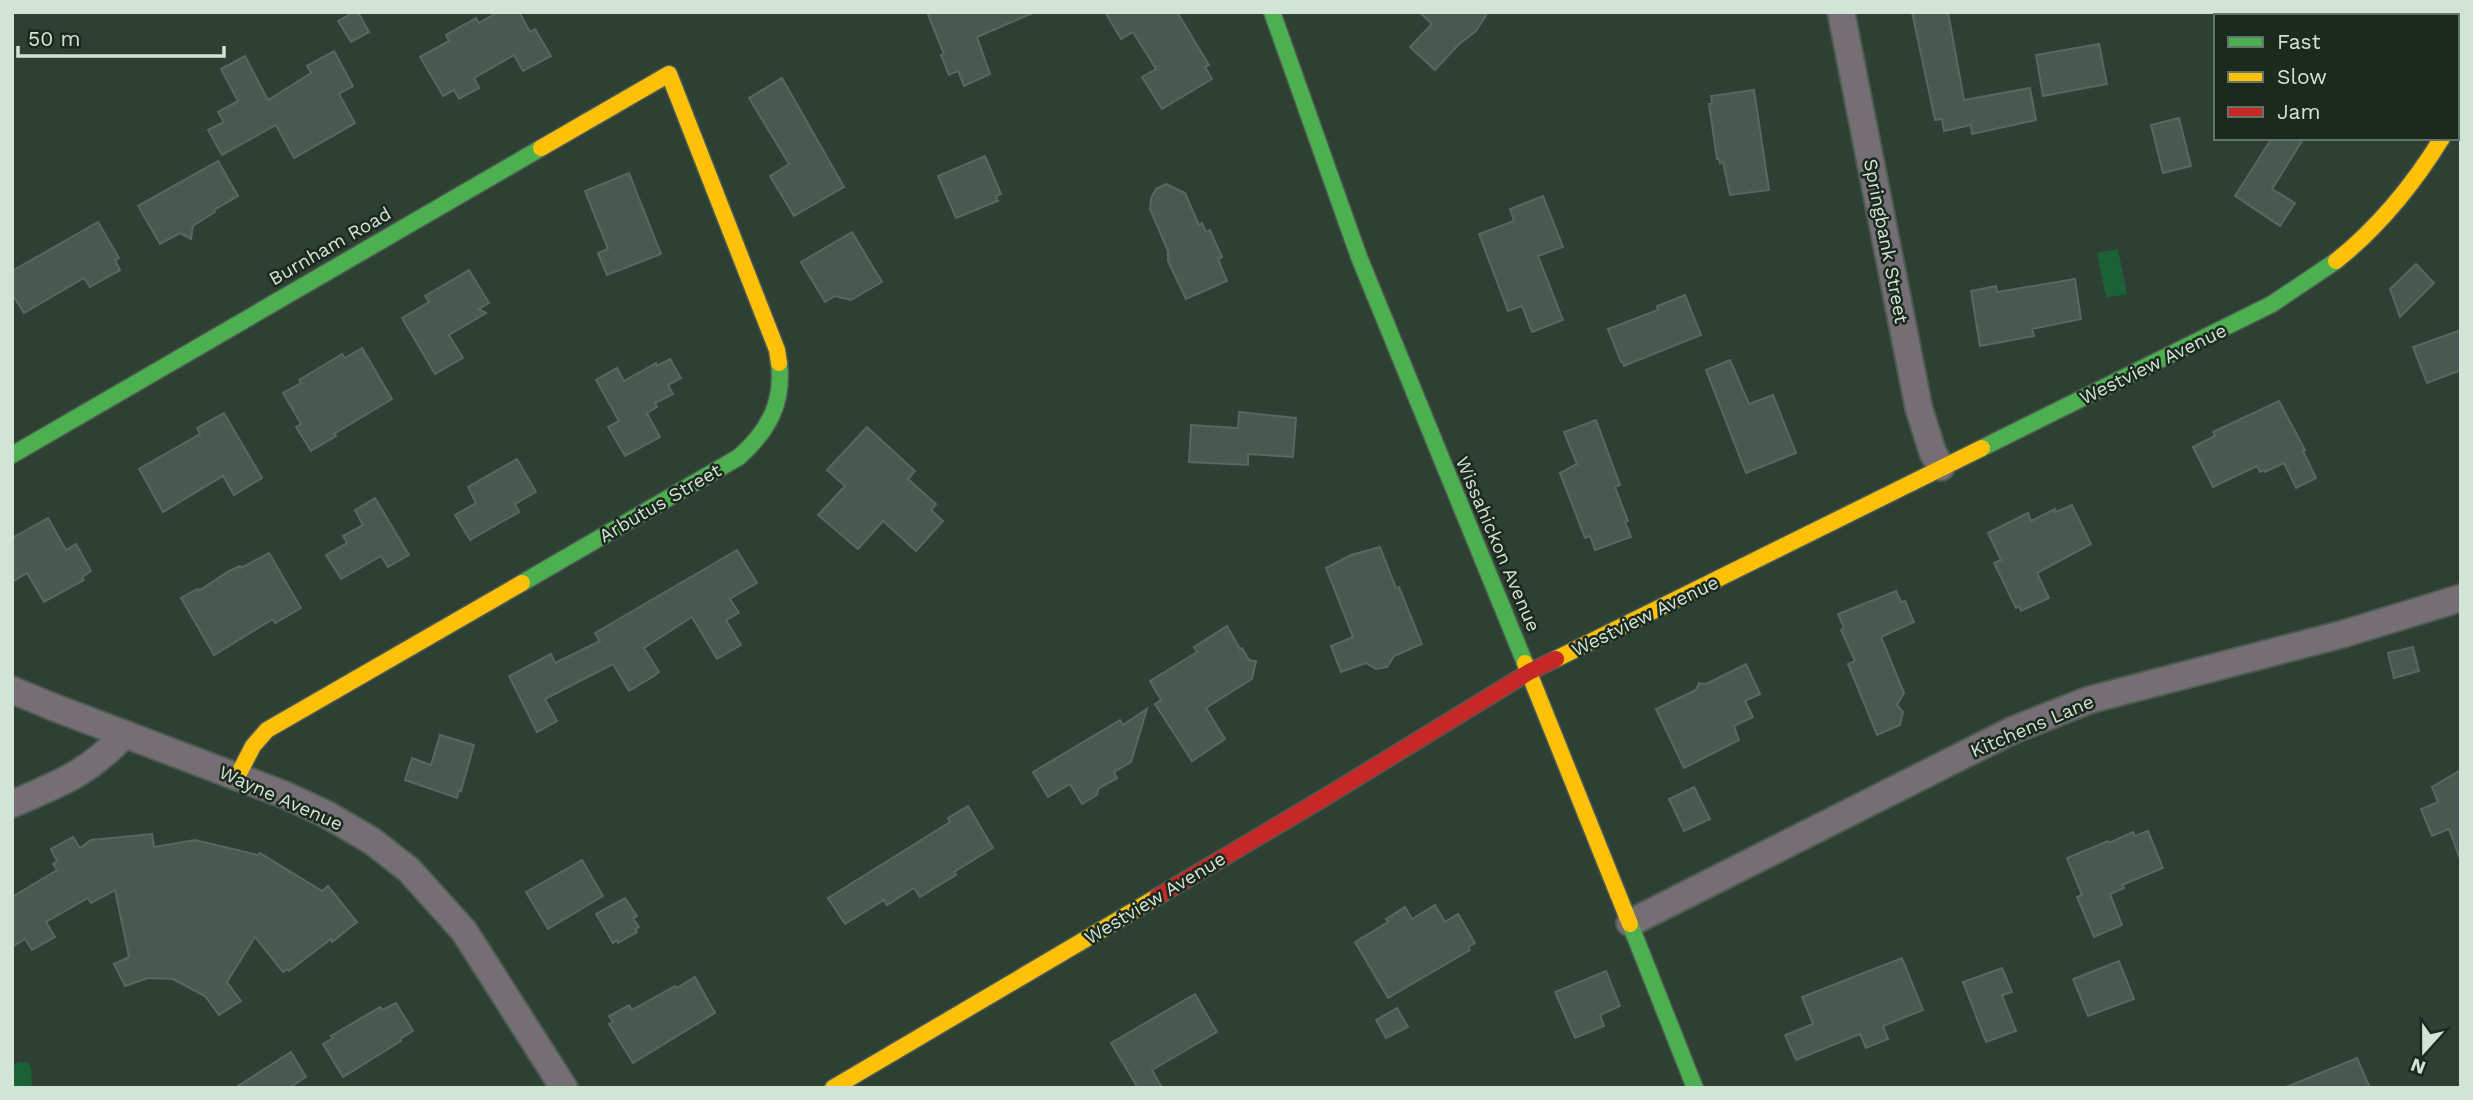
<svg xmlns="http://www.w3.org/2000/svg" width="2473" height="1100" viewBox="0 0 2473 1100" font-family="'Work Sans',sans-serif">
<style>
.water{fill:#1b6037}
.building{fill:#485951;stroke:#576860;stroke-width:2}
.lines{fill:none;stroke-linecap:round;stroke-linejoin:round}
.street-casing{stroke:#4d5b51;stroke-width:30}
.fast-casing{stroke:#4d5b51;stroke-width:19}
.slow-casing{stroke:#4d5b51;stroke-width:19}
.jam-casing{stroke:#4d5b51;stroke-width:19}
.street{stroke:#756e74;stroke-width:26}
.fast{stroke:#4caf50;stroke-width:16}
.slow{stroke:#ffc107;stroke-width:16}
.jam{stroke:#c62828;stroke-width:16}
.labels{text-anchor:middle;dominant-baseline:central;stroke-width:5;stroke-linejoin:round;paint-order:stroke}
.street-label{font-size:19px;fill:#d2e4d6;stroke:#1b291f}
</style>
<rect width="100%" height="100%" fill="#2e3f33"/>
<g class="water">
<polygon points="2118,249 2127,294 2106,298 2097,253"/>
<polygon points="19,1062 28,1063 31,1066 32,1088 12,1088 12,1066"/>
</g>
<g class="building">
<polygon points="354,12 358,12 369,32 351,42 338,21"/>
<polygon points="498,12 519,12 530,32 535,29 551,56 523,71 514,55 474,78 479,88 459,99 454,90 443,96 420,57 449,41 446,35 476,18 479,23"/>
<polygon points="927,12 1035,12 977,37 990,74 964,86 958,71 949,75 941,55 944,54"/>
<polygon points="1105,12 1177,12 1209,65 1205,67 1212,79 1162,109 1142,77 1156,69 1133,32 1121,39"/>
<polygon points="1419,12 1488,12 1476,31 1458,45 1435,70 1410,47 1432,24"/>
<polygon points="1912,12 1948,12 1964,100 2030,88 2036,120 1972,134 1971,125 1944,131 1942,119 1935,120"/>
<polygon points="2099,44 2107,84 2043,96 2036,55"/>
<polygon points="334,51 353,86 339,94 355,123 294,158 276,125 222,155 208,130 224,122 218,112 238,101 221,69 245,56 268,100 311,73 307,66"/>
<polygon points="782,78 844,187 794,216 770,176 789,164 749,98"/>
<polygon points="1754,90 1769,190 1730,195 1723,162 1720,163 1719,159 1717,159 1709,104 1712,104 1711,96"/>
<polygon points="2179,118 2191,166 2163,173 2151,125"/>
<polygon points="2272,138 2304,138 2272,189 2295,203 2280,226 2235,196"/>
<polygon points="985,156 1001,194 996,196 998,201 956,218 938,176"/>
<polygon points="218,161 238,196 214,210 215,212 193,226 191,239 180,233 160,244 138,206"/>
<polygon points="629,173 661,254 607,275 598,253 608,249 585,191"/>
<polygon points="1166,184 1185,193 1199,225 1202,223 1206,232 1210,230 1222,257 1218,259 1227,281 1186,299 1168,261 1168,251 1150,209 1151,198 1156,189"/>
<polygon points="1543,196 1563,247 1538,256 1563,320 1532,332 1522,306 1508,311 1479,234 1514,221 1510,209"/>
<polygon points="98,222 119,258 115,260 120,270 90,287 84,278 24,313 12,294 12,271"/>
<polygon points="852,232 882,282 851,300 835,296 825,302 801,262"/>
<polygon points="2416,264 2434,283 2400,317 2390,289"/>
<polygon points="469,270 489,303 479,309 486,313 449,335 463,358 435,374 402,318 429,302 425,296"/>
<polygon points="2075,279 2081,319 2032,329 2034,336 1980,346 1971,291 1996,286 1997,292"/>
<polygon points="1685,295 1701,335 1624,366 1623,362 1621,362 1608,329 1658,310 1657,306"/>
<polygon points="2461,330 2461,370 2427,383 2413,347"/>
<polygon points="362,348 392,399 334,434 336,436 311,451 296,427 301,424 283,393 301,383 299,380 342,354 345,358"/>
<polygon points="670,359 681,378 668,385 673,394 655,403 657,407 647,413 660,437 625,456 608,427 619,421 596,380 617,368 624,381 656,363 657,366"/>
<polygon points="1730,360 1749,404 1773,395 1796,453 1746,473 1706,370"/>
<polygon points="2279,401 2305,450 2303,451 2316,478 2296,488 2284,463 2265,472 2264,470 2260,472 2257,466 2213,487 2193,447 2215,436 2213,432"/>
<polygon points="1239,412 1296,418 1293,457 1248,454 1248,465 1189,462 1191,425 1238,428"/>
<polygon points="224,413 262,478 234,495 223,476 163,512 139,469 200,434 197,428"/>
<polygon points="1596,420 1620,485 1615,487 1628,521 1625,522 1631,537 1595,550 1590,536 1585,538 1560,473 1577,464 1564,432"/>
<polygon points="867,427 915,471 908,479 936,504 931,510 943,521 916,551 883,521 858,549 818,515 845,486 827,470"/>
<polygon points="517,459 536,492 515,504 519,512 470,540 455,515 476,503 468,487"/>
<polygon points="375,498 409,555 388,567 381,556 341,579 326,555 347,543 343,536 363,525 355,510"/>
<polygon points="2072,505 2091,544 2037,573 2049,598 2021,611 2019,606 2016,608 1994,563 2001,560 1988,533 2028,513 2031,521 2055,509 2056,512"/>
<polygon points="48,518 66,550 76,544 91,571 82,577 84,580 44,602 27,573 12,582 12,538"/>
<polygon points="1380,547 1396,588 1399,587 1422,644 1394,656 1387,667 1376,669 1366,663 1341,672 1331,646 1353,637 1326,568 1351,555"/>
<polygon points="737,550 757,583 730,599 739,613 726,620 741,645 717,659 692,617 644,648 659,672 654,676 629,691 613,664 545,699 557,721 537,732 509,676 551,654 555,663 600,641 595,633"/>
<polygon points="269,553 301,608 275,623 273,619 214,655 181,598 197,589 200,590 229,571 240,566 241,568"/>
<polygon points="1896,591 1901,602 1905,601 1914,622 1881,637 1904,693 1897,705 1903,712 1900,725 1877,735 1848,664 1855,661 1841,630 1844,628 1838,614"/>
<polygon points="1227,626 1240,649 1242,648 1249,660 1256,661 1252,679 1206,708 1225,739 1192,761 1155,704 1161,700 1150,681 1197,652 1194,647"/>
<polygon points="2413,647 2419,671 2394,678 2388,653"/>
<polygon points="1746,664 1760,694 1745,701 1753,717 1734,726 1739,740 1684,768 1656,709 1696,690 1699,683 1706,684"/>
<polygon points="1147,709 1131,762 1114,772 1117,778 1098,789 1097,795 1082,804 1070,784 1048,797 1033,772 1120,720 1123,725"/>
<polygon points="440,735 474,745 461,791 459,790 457,798 405,780 412,758 431,765"/>
<polygon points="2461,770 2461,855 2459,856 2449,829 2432,836 2421,809 2438,802 2432,787"/>
<polygon points="1694,787 1710,819 1684,831 1669,799"/>
<polygon points="968,806 993,848 954,872 956,875 920,897 914,888 887,905 884,900 845,924 828,898 950,822 948,818"/>
<polygon points="2148,831 2163,868 2122,885 2124,888 2110,894 2122,925 2094,937 2077,897 2082,895 2067,858 2108,841 2109,843 2133,832 2135,836"/>
<polygon points="152,834 154,847 195,840 258,855 260,853 322,891 328,886 357,922 332,942 331,939 289,971 287,969 283,972 255,937 227,982 241,1001 219,1015 205,996 173,979 148,978 125,986 114,964 129,957 115,890 91,903 88,898 46,922 55,937 32,950 25,939 12,947 12,897 57,870 53,864 57,861 51,849 73,837 80,848 91,840"/>
<polygon points="582,860 603,896 548,929 526,892"/>
<polygon points="625,898 637,916 633,918 639,927 635,929 637,932 618,943 617,940 613,943 596,914"/>
<polygon points="1435,905 1445,922 1458,914 1475,943 1468,947 1470,950 1388,998 1355,942 1388,922 1386,919 1405,907 1412,919"/>
<polygon points="1902,958 1923,1010 1883,1026 1888,1039 1866,1048 1860,1034 1796,1060 1785,1035 1813,1024 1802,997"/>
<polygon points="2119,961 2134,999 2088,1016 2073,979"/>
<polygon points="2002,968 2012,992 2002,995 2016,1031 1986,1042 1963,982"/>
<polygon points="1606,971 1620,1006 1600,1015 1604,1026 1575,1038 1555,992"/>
<polygon points="695,977 715,1013 633,1063 609,1024 613,1022 609,1016 629,1005 632,1010 675,986 677,988"/>
<polygon points="1195,994 1217,1032 1152,1070 1162,1088 1138,1088 1111,1043"/>
<polygon points="396,1003 413,1031 400,1039 401,1041 343,1077 323,1044 333,1038 331,1036 380,1007 382,1010"/>
<polygon points="1397,1008 1408,1027 1386,1038 1376,1020"/>
<polygon points="291,1052 306,1077 289,1088 235,1088"/>
<polygon points="2357,1058 2370,1088 2286,1088 2286,1087"/>
</g>
<g class="lines">
<defs>
<g id="street">
<polyline points="1841,12 1919,409 1933,453 1941,467"/>
<polyline points="2457,107 2461,100"/>
<polyline points="12,690 53,707 285,795 326,814 372,841 409,870 464,931 564,1088"/>
<path d="M12,804C61,783 87,774 125,734"/>
<polyline points="1630,923 2013,730 2089,700 2343,634 2461,598"/>
</g>
<g id="fast">
<polyline points="1272,12 1359,257 1525,663"/>
<polyline points="1982,448 2272,304 2336,261"/>
<polyline points="12,455 541,148"/>
<path d="M522,583L739,457C768,431 784,403 779,363"/>
<polyline points="1630,924 1695,1088"/>
</g>
<g id="slow">
<polyline points="541,148 669,74 777,350 779,363"/>
<path d="M2336,261C2380,226 2413,185 2442,138"/>
<polyline points="1556,659 1982,448"/>
<polyline points="1525,663 1630,924"/>
<polyline points="237,777 253,746 267,730 522,583"/>
<polyline points="833,1088 1157,897"/>
</g>
<polyline id="jam" points="1157,897 1327,796 1529,672 1556,659"/>
</defs>
<use href="#street" class="street-casing"/>
<use href="#fast" class="fast-casing"/>
<use href="#slow" class="slow-casing"/>
<use href="#jam" class="jam-casing"/>
<use href="#street" class="street"/>
<use href="#fast" class="fast"/>
<use href="#slow" class="slow"/>
<use href="#jam" class="jam"/>
</g>
<g class="labels">
<g class="street-label">
<text transform="translate(1886 241) rotate(79)">Springbank Street</text>
<text transform="translate(330 246) rotate(-30)">Burnham Road</text>
<text transform="translate(2153 364) rotate(-26)">Westview Avenue</text>
<text transform="translate(660 503) rotate(-30)">Arbutus Street</text>
<text transform="translate(1498 544) rotate(67)">Wissahickon Avenue</text>
<text transform="translate(1645 616) rotate(-26)">Westview Avenue</text>
<text transform="translate(2032 726) rotate(-23)">Kitchens Lane</text>
<text transform="translate(281 798) rotate(24)">Wayne Avenue</text>
<text transform="translate(1155 898) rotate(-31)">Westview Avenue</text>
</g>
</g>
<rect width="2473" height="1100" fill="none" stroke="#d2e4d6" stroke-width="28"/>
<rect x="2214" y="14" width="245" height="126" fill="#1b291f" stroke="#647468" stroke-width="2"/>
<rect x="2228" y="37" width="35" height="10" fill="#4caf50" stroke="#647468" stroke-width="2"/>
<text x="2277" y="49" font-size="21" fill="#d2e4d6">Fast</text>
<rect x="2228" y="72" width="35" height="10" fill="#ffc107" stroke="#647468" stroke-width="2"/>
<text x="2277" y="84" font-size="21" fill="#d2e4d6">Slow</text>
<rect x="2228" y="107" width="35" height="10" fill="#c62828" stroke="#647468" stroke-width="2"/>
<text x="2277" y="119" font-size="21" fill="#d2e4d6">Jam</text>
<g transform="translate(2424 1051) rotate(201)" stroke="#1b291f" stroke-width="5" paint-order="stroke">
<path d="M0-5L12 26L0 18L-12 26Z" fill="#d2e4d6"/>
<text y="-10" font-size="19" font-weight="bold" text-anchor="middle" fill="#d2e4d6">N</text>
</g>
<path d="M18 46v10h206v-10" fill="none" stroke="#d2e4d6" stroke-width="3.5"/>
<text x="28" y="46" font-size="21" fill="#d2e4d6" stroke="#1b291f" stroke-width="5" paint-order="stroke">50 m</text>
</svg>
